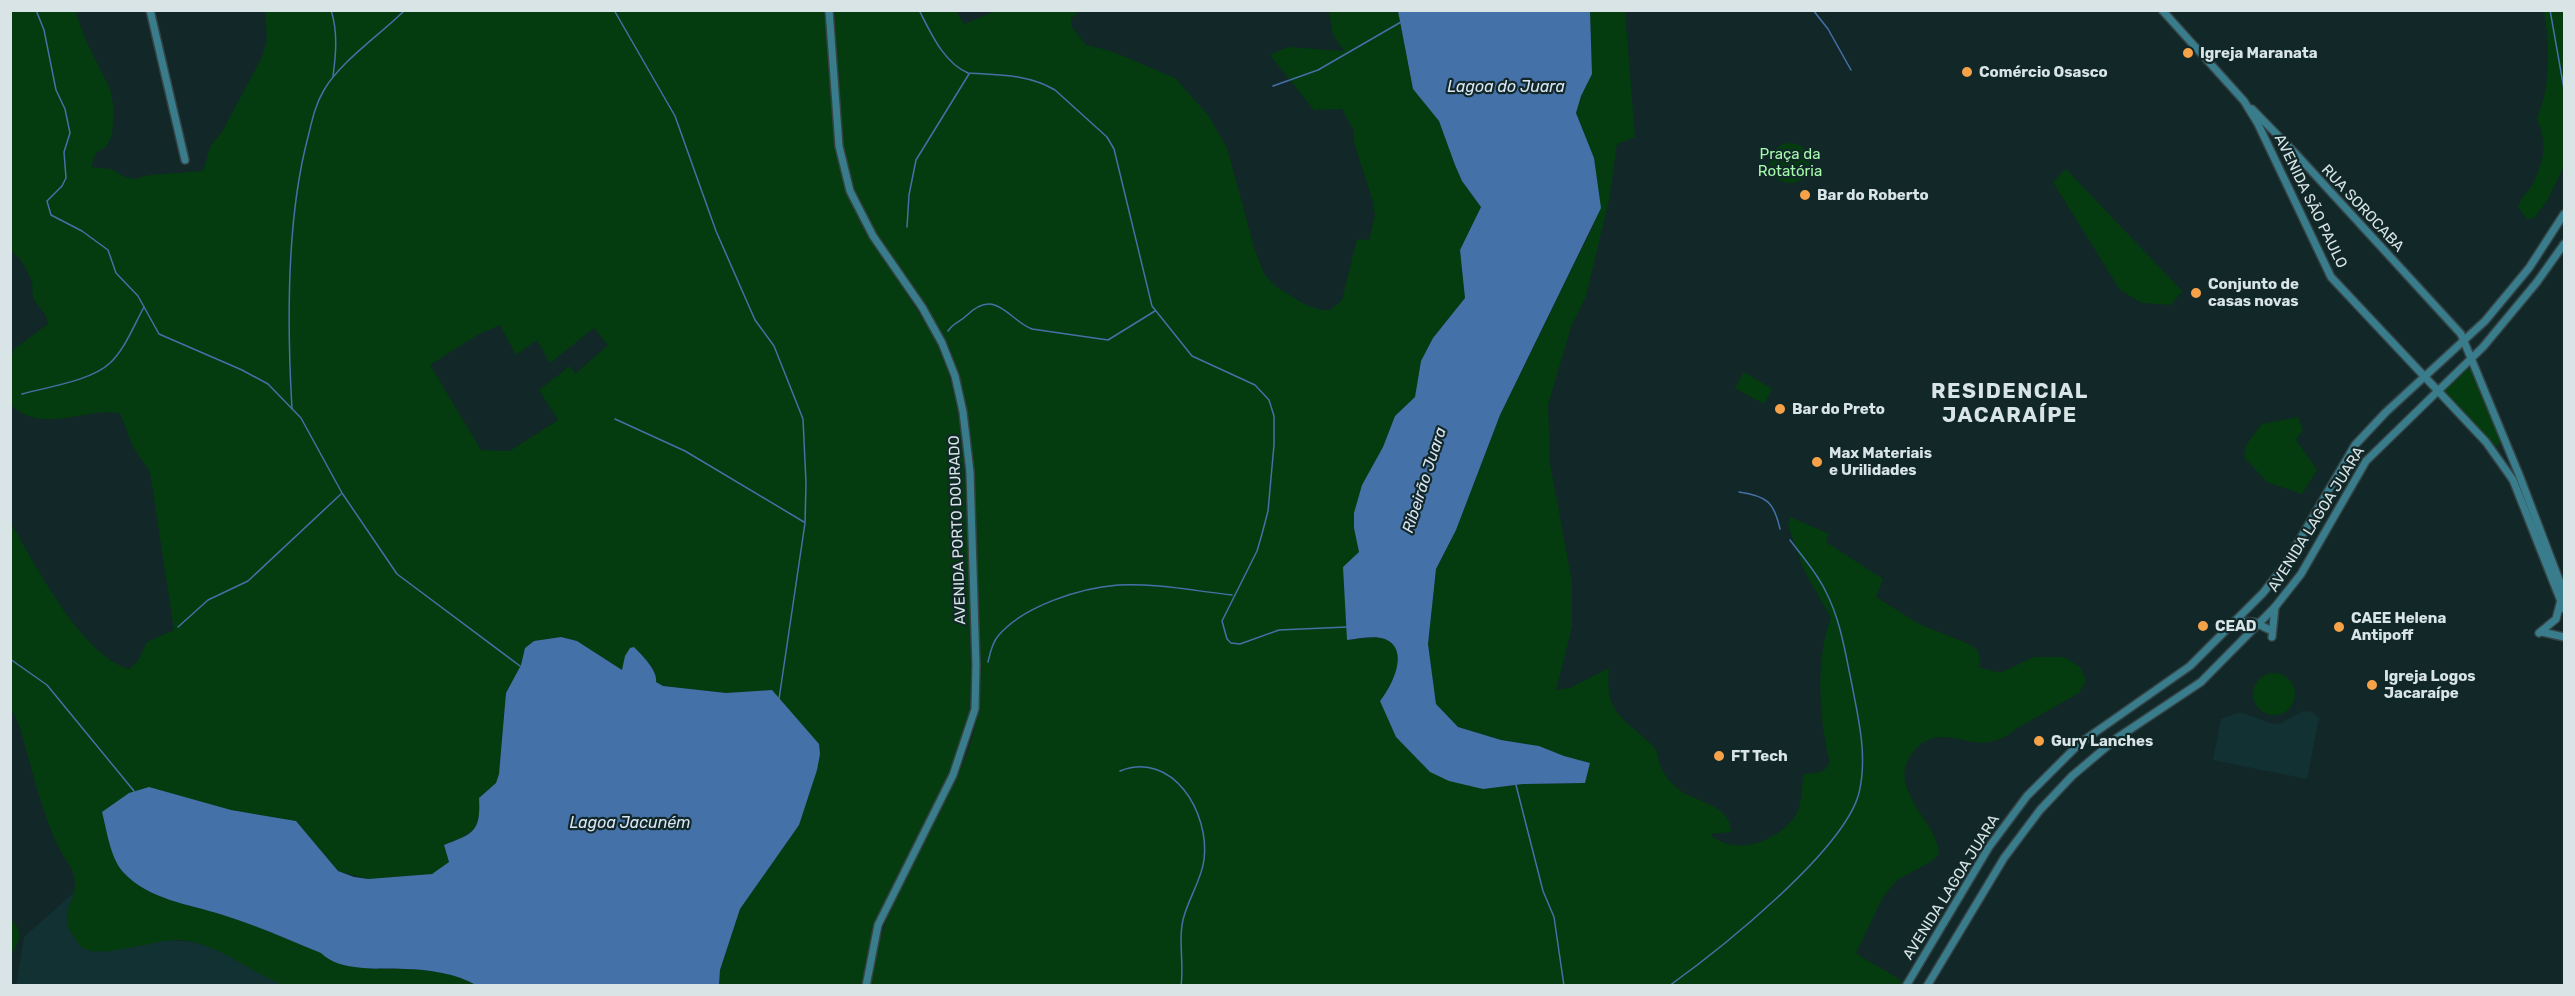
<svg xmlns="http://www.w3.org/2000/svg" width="2575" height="996" viewBox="0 0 2575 996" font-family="Rubik,sans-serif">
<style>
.built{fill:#123133}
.green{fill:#043c0f;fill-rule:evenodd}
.water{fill:#4471a8}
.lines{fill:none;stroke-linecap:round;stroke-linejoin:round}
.stream{stroke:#4471a8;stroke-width:1.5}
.secondary-casing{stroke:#344244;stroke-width:10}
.secondary{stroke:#397d8d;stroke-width:7}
.poi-dot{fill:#f6a248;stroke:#122728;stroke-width:2}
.labels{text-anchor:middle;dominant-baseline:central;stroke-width:4.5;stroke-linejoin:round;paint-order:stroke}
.poi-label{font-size:15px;font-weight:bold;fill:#d8e4e5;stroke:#122728;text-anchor:start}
.park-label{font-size:15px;fill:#a7f9ac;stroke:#122728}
.street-label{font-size:15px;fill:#d8e4e5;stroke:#122728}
.water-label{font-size:16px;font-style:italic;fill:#d8e5f5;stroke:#122728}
.district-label{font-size:21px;font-weight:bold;letter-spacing:1.5px;fill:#d8e4e5;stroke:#122728}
</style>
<rect width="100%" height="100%" fill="#122728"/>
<g class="built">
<polygon points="2303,711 2312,712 2319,718 2307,779 2213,760 2221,719 2240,712 2270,723 2279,724"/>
<polygon points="79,888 120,937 197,942 320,986 16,986 24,937"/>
</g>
<g class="green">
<path d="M11,11H75L87,43L110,89L114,110L112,135L106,147L96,153L91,167L111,169L125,177L135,179L150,175L203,171L211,145L222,132L262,57L267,40L265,11H825L834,135L844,185L860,221L933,335L946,365L957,406L963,443L968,560L971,678L970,706L963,739L949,775L875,924L866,960L862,985H719L720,970L740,909L799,825L806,800L772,690L726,693L663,686L656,682L653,668L637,650L623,671L577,641L561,637L534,641L525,648L521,665L506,693L499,774L496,783L479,798C481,832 473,834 444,845L449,862L432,874L368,879L338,871L296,821L231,810L102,812C107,831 110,857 123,872C149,900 189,904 223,915C257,925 289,940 322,953C339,972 382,968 405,969C428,969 457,974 476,985H284C248,972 217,941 177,940C152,940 104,959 83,948C78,945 75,938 72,934C58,910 76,904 75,882C74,867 64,859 58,846C40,808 31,764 19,725L11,708L10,522C36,565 80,654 129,669L138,661L147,642L174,630L150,472L133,447L120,413C85,407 42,435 11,405V359L14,349L48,324L46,316L33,298L32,281L21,260L11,250ZM500,325L516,355L537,340L550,363L594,328L608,345L575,374L570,366L539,390L558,420L510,451L481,450L430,365L479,334Z"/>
<path d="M833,11H956L964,24L995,11H1079L1071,19L1072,27L1086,45L1111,51L1175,78L1208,115L1227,148L1254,247L1264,274L1275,286L1306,305L1321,310H1330L1342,300L1357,239L1369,240L1375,215L1372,198L1354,143L1353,129L1342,109L1314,110L1270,55L1288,47L1344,51L1333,35L1329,11H1398L1413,89L1439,121L1455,165L1462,181L1481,207L1460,250L1465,298L1433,338L1421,361L1415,397L1395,416L1383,447L1362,485L1354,528L1359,552L1347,622V640C1358,640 1374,635 1385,639C1411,650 1391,687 1380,701L1396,737L1430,772L1483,789L1523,784L1585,783L1590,763L1564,756L1539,746L1501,740L1458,727L1436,704L1428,644L1436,570L1456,530L1500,415L1594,224L1597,185L1594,158L1576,113L1581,96L1592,74L1590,11H1625L1635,137L1617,144L1609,200L1586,296L1571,327L1548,405L1550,463L1572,582V627L1556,690L1570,688L1609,668C1604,714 1624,718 1653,746C1657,750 1658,757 1659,763C1663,774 1671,784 1681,791C1699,803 1731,806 1731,832L1710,834C1734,858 1779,841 1796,815C1802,806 1801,786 1804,774C1816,772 1823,775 1830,763C1819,721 1815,659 1831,618L1803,568L1788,525L1790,517L1829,534L1826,542L1883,579L1876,597L1919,624L1969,644L1978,651L1980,665L1978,667L2000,673L2034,657H2064L2080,667L2086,681L2079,693C2059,704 2039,716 2019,727C2013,731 2006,737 2000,739C1968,753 1937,717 1911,755C1906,762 1903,772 1905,781C1911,810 1938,829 1939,854L1932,861L1897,880L1883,897L1856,953C1871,964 1889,971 1902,982L1899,985H870C878,921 912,866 941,809C957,776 977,741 978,703C981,648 978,592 975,538C973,479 973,421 954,364C936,309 894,268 867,218C834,155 838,80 833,11Z"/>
<path d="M2544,11H2564V166L2547,201L2534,218L2527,219L2518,207C2523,193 2529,193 2533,183C2545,159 2547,144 2537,118C2551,86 2550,45 2544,11Z"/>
<circle cx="1790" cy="163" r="20"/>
<polygon points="2066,169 2182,291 2171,305 2142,303 2120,290 2053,182"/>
<polygon points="2466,368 2472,370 2501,442 2496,447 2492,446 2443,392"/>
<polygon points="1744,372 1772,389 1764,404 1735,388"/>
<polygon points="2298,417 2303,430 2296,440 2317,470 2302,494 2267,482 2244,457 2246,445 2262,424"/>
<circle cx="2274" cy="694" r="21"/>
<path d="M11,919C26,937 19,937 11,956Z"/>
</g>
<g class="water">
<path d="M1398,11H1590L1592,74L1581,96L1576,113L1594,158L1601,208L1500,415L1456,530L1436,569L1428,644L1436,704L1458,727L1501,740L1539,746L1564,756L1590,763L1585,783L1523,784L1483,789L1449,781L1430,772L1396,737L1380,701C1391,687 1411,650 1385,639C1374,635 1358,639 1347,640L1343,567L1359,552L1354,528V513L1362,485L1383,447L1395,416L1415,397L1421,361L1433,338L1465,298L1460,250L1481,207L1462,181L1455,165L1439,121L1413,89Z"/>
<path d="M561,637L577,641L622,670L625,656L630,648L634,647C642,655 658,671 656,682L663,686L726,693L772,690L819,744L820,754L817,770L799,825L740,909L720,970L719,985H476C457,974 428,969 405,969C381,968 339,972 321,953C289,940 256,925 223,915C189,904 149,900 123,872C110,857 107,831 102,812L129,793L149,787L231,810L296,821L338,871L354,877L368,879L432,874L449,862L444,845C473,834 481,832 479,798L496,783L499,774L506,693L521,665L525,648L534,641Z"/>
</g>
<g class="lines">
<g class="stream">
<polyline points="36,10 44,30 56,90 65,109 70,133 64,152 66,178 62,186 47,201 51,215 82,231 108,250 116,273 138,296 159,334 242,370 268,384 301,418 342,493 397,574 520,666"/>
<path d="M331,10C338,32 336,54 333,76"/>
<polyline points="614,10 675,116 716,231 755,320 774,346 803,419 806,483 805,523 779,699"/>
<path d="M919,10C931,33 943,62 968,73C998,75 1028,74 1055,90L1107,137L1114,149L1152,306L1192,356L1255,385L1269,400L1274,416V445L1268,511L1262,534L1257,551L1222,621L1227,639L1231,643L1240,644L1279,630L1347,627"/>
<polyline points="1813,10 1828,29 1851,70"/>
<polyline points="2550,10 2564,89"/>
<polyline points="1273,86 1318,70 1401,22"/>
<polyline points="907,227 909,195 916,160 969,74"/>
<path d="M948,331C953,323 960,322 966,316C996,286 1008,320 1032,329L1108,340L1155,311"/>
<path d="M22,394C47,387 91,381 110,363C125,349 134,325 144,307"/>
<path d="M292,409C287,324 286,220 308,137C312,121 315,105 324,90C340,62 381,34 405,10"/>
<polyline points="615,419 685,451 804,522"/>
<path d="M1739,492C1767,496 1774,502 1780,529"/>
<polyline points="178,627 208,600 248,581 341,494"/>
<polyline points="10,659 47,685 134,791"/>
<path d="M988,662C990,653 992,643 998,636C1023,606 1080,588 1118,585C1155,583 1195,591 1232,595"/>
<path d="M1120,771C1173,750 1210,813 1204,860C1201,883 1185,903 1182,925C1179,945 1184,966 1181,986"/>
<polyline points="1516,785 1543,891 1554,917 1564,986"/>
<path d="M1669,986C1719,950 1844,851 1859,793C1868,755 1858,717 1851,680C1845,651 1840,619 1826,592C1818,574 1802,556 1790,540"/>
</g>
<defs>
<g id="secondary">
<polyline points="150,10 185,160"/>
<polyline points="829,10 839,146 850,191 873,236 922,307 942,343 955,376 963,412 970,472 976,665 975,709 953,775 878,925 866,986"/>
<polyline points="2162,10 2244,101 2258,124 2331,277 2486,442 2513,480 2564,609"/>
<polyline points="2252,109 2296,154 2461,334 2520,477 2564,593"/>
<polyline points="2235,621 2254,622 2268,629"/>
<polyline points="2542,632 2564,637"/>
<polyline points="2539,633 2556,619 2561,600"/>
<polyline points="2272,637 2275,607"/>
<polyline points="1906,986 1989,847 2027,796 2080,743 2190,666 2263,593 2285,565 2355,445 2386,412 2485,321 2529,268 2564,214"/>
<polyline points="1927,986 2004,858 2040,810 2072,776 2117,738 2201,682 2275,607 2301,574 2366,461 2483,347 2537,282 2564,244"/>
</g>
</defs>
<use href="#secondary" class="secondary-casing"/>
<use href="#secondary" class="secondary"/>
</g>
<g class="poi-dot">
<circle cx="2188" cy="53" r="6"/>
<circle cx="1967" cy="72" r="6"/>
<circle cx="1805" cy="195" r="6"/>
<circle cx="2196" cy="293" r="6"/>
<circle cx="1780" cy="409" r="6"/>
<circle cx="1817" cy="462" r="6"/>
<circle cx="2203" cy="626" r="6"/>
<circle cx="2339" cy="627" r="6"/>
<circle cx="2372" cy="685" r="6"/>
<circle cx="2039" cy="741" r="6"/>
<circle cx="1719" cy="756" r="6"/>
</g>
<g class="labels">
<g class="poi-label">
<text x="2200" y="53">Igreja Maranata</text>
<text x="1979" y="72">Comércio Osasco</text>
<text x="1817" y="195">Bar do Roberto</text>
<text x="2208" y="284">Conjunto de<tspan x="2208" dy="17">casas novas</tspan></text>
<text x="1792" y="409">Bar do Preto</text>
<text x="1829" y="453">Max Materiais<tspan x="1829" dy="17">e Urilidades</tspan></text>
<text x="2351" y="618">CAEE Helena<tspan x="2351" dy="17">Antipoff</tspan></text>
<text x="2215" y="626">CEAD</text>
<text x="2384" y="676">Igreja Logos<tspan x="2384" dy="17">Jacaraípe</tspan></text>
<text x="2051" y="741">Gury Lanches</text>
<text x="1731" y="756">FT Tech</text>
</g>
<g class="park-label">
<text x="1790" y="154">Praça da<tspan x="1790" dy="17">Rotatória</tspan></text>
</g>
<g class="street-label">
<text transform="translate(2311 201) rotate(64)">AVENIDA SÃO PAULO</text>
<text transform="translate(2363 208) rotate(47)">RUA SOROCABA</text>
<text transform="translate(2316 519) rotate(-58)">AVENIDA LAGOA JUARA</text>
<text transform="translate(957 530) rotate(-92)">AVENIDA PORTO DOURADO</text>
<text transform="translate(1951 887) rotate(-58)">AVENIDA LAGOA JUARA</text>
</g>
<g class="water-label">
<text x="1506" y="86">Lagoa do Juara</text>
<text transform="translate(1424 480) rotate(-72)">Ribeirão Juara</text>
<text x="630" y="822">Lagoa Jacuném</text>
</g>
<g class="district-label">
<text x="2010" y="390">RESIDENCIAL<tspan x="2010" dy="24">JACARAÍPE</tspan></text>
</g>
</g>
<rect width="2575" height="996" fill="none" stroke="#d8e4e5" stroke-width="24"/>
</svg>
